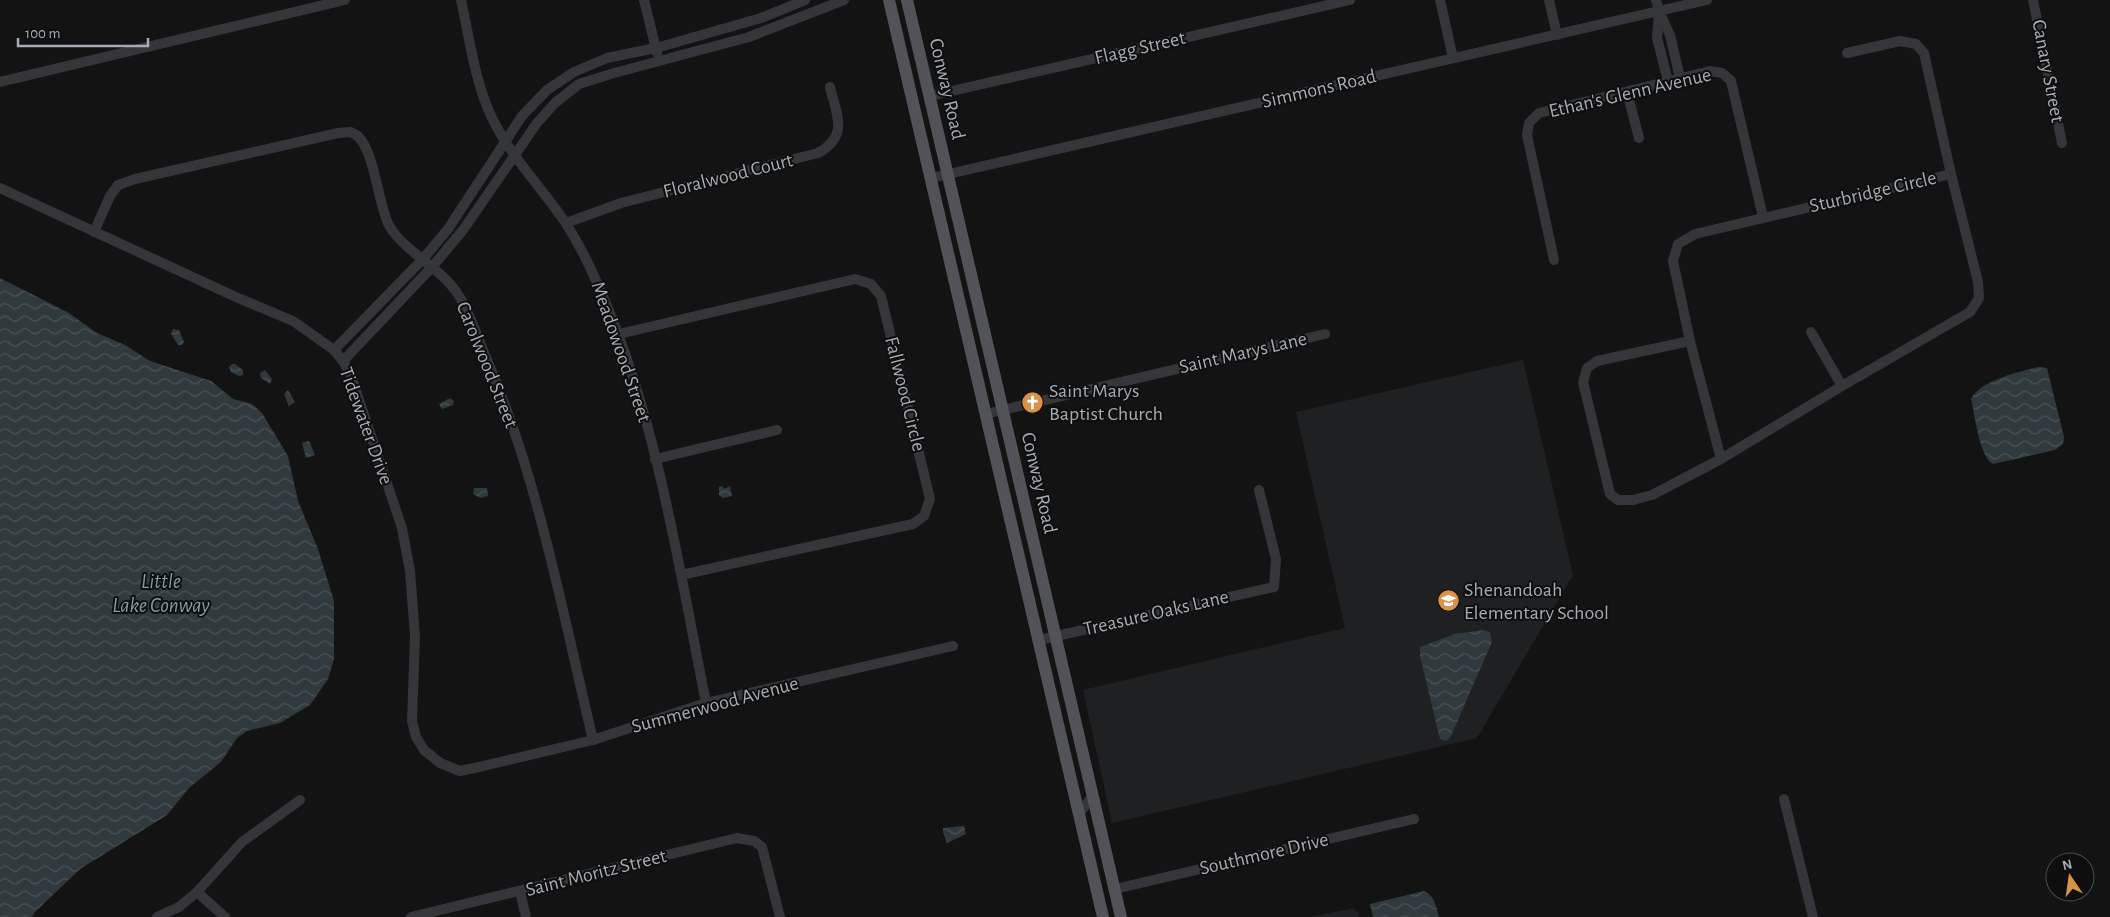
<svg xmlns="http://www.w3.org/2000/svg" width="2110" height="917" viewBox="0 0 2110 917" font-family="'Alegreya Sans',sans-serif">
<style>
.built{fill:#1f2021}
.water{fill:url(#water-waves)}
.lines{fill:none;stroke-linecap:round;stroke-linejoin:round}
.minor{stroke:#353639;stroke-width:10}
.major{stroke:#515358;stroke-width:12}
.labels{text-anchor:middle;dominant-baseline:central;stroke-width:4;stroke-linejoin:round;paint-order:stroke}
.street-label{font-size:20px;fill:#a6acb3;stroke:#0e0e0f}
.poi-label{font-size:20px;fill:#a6acb3;stroke:#0e0e0f;text-anchor:start}
.water-label{font-size:21px;font-style:italic;fill:#819daa;stroke:#0e0e0f}
</style>
<defs>
<pattern id="water-waves" width="16" height="10" patternUnits="userSpaceOnUse" patternTransform="scale(1.25)"><rect width="16" height="10" fill="#30393d"/><path d="M0 5q4-4 8 0t8 0" fill="none" stroke="#4b5357"/></pattern>
</defs>
<rect width="100%" height="100%" fill="#131314"/>
<g class="built">
<polygon points="1523,360 1573,575 1477,738 1112,823 1083,690 1345,628 1296,412"/>
<polygon points="1354,908 1360,917 1311,917"/>
</g>
<g class="water">
<polygon points="0,278 69,313 97,333 125,345 150,361 211,381 233,399 252,404 262,413 288,456 298,501 318,549 334,601 334,659 328,679 310,705 280,723 247,731 237,738 221,762 189,788 167,815 80,869 35,912 32,917 0,917"/>
<polygon points="173,329 179,330 184,342 182,345 178,345 171,334"/>
<polygon points="232,364 235,364 243,370 243,375 239,376 231,372 229,367"/>
<path d="M2038,367L2047,368L2064,437L2063,444L2055,450L1993,464C1979,456 1975,415 1971,399C1981,380 2019,372 2038,367Z"/>
<polygon points="265,370 272,379 270,384 261,378 260,373"/>
<polygon points="288,390 295,402 289,406 284,394"/>
<polygon points="450,398 454,401 453,405 442,409 439,404"/>
<polygon points="309,441 315,455 306,458 302,443"/>
<polygon points="722,486 724,489 730,486 732,496 723,498 719,495 719,487"/>
<polygon points="474,488 487,488 488,496 480,498 473,494"/>
<polygon points="1483,630 1490,632 1492,642 1450,738 1446,741 1440,739 1420,656 1420,647 1455,634"/>
<polygon points="964,826 966,834 947,843 943,832 943,828"/>
<path d="M1424,891C1435,896 1436,906 1439,917H1373L1370,904Z"/>
</g>
<g class="lines">
<g class="minor">
<path d="M461,0C470,40 475,84 493,120C512,158 542,188 565,222C576,239 586,258 594,276C655,407 678,562 706,703"/>
<polyline points="644,0 657,53"/>
<polyline points="1440,0 1453,58"/>
<polyline points="1549,0 1557,35"/>
<polyline points="1656,0 1659,11 1670,35 1680,78"/>
<polyline points="2033,0 2062,143"/>
<polyline points="1659,12 1657,38 1668,81"/>
<polyline points="0,82 345,0"/>
<polyline points="1627,92 1639,138"/>
<polyline points="930,96 1350,0"/>
<polyline points="931,178 1707,0"/>
<polyline points="0,188 238,298 293,321 334,350 343,361 351,376 402,528 410,571 415,636 412,721 416,737 424,750 440,763 460,771 479,767 593,740 706,703 953,646"/>
<path d="M566,223L621,203L818,153C849,136 837,116 830,87"/>
<path d="M94,232L110,196L118,185L135,179L338,133C342,133 346,132 350,132C375,137 377,207 390,227C406,253 442,268 459,296C470,313 477,336 485,355C538,477 562,610 593,740"/>
<polyline points="1554,260 1527,135 1529,123 1539,113 1710,71 1722,73 1731,81 1763,217"/>
<polyline points="1811,332 1842,386"/>
<polyline points="619,334 855,279 871,284 881,296 930,499 924,516 913,524 681,575"/>
<polyline points="1690,341 1597,361 1587,368 1583,382 1610,494 1618,500 1633,500 1652,495 1721,459 1842,386 1970,312 1979,298 1978,282 1951,174 1924,53 1916,44 1900,41 1847,53"/>
<polyline points="334,350 423,259 448,229 522,116 547,90 574,72 607,58 656,48 761,18 805,0"/>
<polyline points="343,361 433,266 463,230 537,123 555,103 579,84 614,73 749,37 844,0"/>
<polyline points="986,414 1325,334"/>
<polyline points="655,459 777,430"/>
<polyline points="1721,459 1690,341 1673,261 1678,244 1695,234 1951,174"/>
<polyline points="1039,640 1274,587 1276,559 1259,490"/>
<polyline points="1784,799 1813,917"/>
<polyline points="1079,814 1093,795"/>
<polyline points="1115,889 1414,819"/>
<polyline points="197,892 225,917"/>
<polyline points="520,892 526,917"/>
<polyline points="157,917 179,907 197,892 242,842 300,800"/>
<polyline points="411,917 737,838 754,841 762,847 780,917"/>
</g>
<g class="major">
<polyline points="889,0 1103,917"/>
<polyline points="907,0 1121,917"/>
</g>
</g>
<defs>
<symbol id="church-disc" viewBox="-11 -11 22 22"><circle r="9.5" fill="#da9245" stroke="#0e0e0f"/><path d="M-1.2-6h2.4v3.5h3.3v2.4h-3.3V6h-2.4V-.1h-3.3v-2.4h3.3Z" fill="#fff"/></symbol>
<symbol id="school-disc" viewBox="-11 -11 22 22"><circle r="9.5" fill="#da9245" stroke="#0e0e0f"/><path d="M0-5L7-2L0 1L-7-2ZM-4 1L0 2.5L4 1V4Q0 6-4 4Z" fill="#fff"/></symbol>
</defs>
<g fill-rule="evenodd">
<use href="#church-disc" x="1020" y="390" width="25" height="25"/>
<use href="#school-disc" x="1436" y="588" width="25" height="25"/>
</g>
<g class="labels">
<g class="street-label">
<text transform="translate(1140 48) rotate(-13)">Flagg Street</text>
<text transform="translate(2048 71) rotate(79)">Canary Street</text>
<text transform="translate(947 89) rotate(77)">Conway Road</text>
<text transform="translate(1319 89) rotate(-13)">Simmons Road</text>
<text transform="translate(1630 93) rotate(-13)">Ethan's Glenn Avenue</text>
<text transform="translate(728 176) rotate(-14)">Floralwood Court</text>
<text transform="translate(1873 192) rotate(-13)">Sturbridge Circle</text>
<text transform="translate(621 352) rotate(71)">Meadowood Street</text>
<text transform="translate(1243 353) rotate(-13)">Saint Marys Lane</text>
<text transform="translate(487 365) rotate(68)">Carolwood Street</text>
<text transform="translate(905 394) rotate(76)">Fallwood Circle</text>
<text transform="translate(366 426) rotate(70)">Tidewater Drive</text>
<text transform="translate(1039 483) rotate(77)">Conway Road</text>
<text transform="translate(1156 613) rotate(-13)">Treasure Oaks Lane</text>
<text transform="translate(715 705) rotate(-15)">Summerwood Avenue</text>
<text transform="translate(1264 854) rotate(-13)">Southmore Drive</text>
<text transform="translate(596 873) rotate(-14)">Saint Moritz Street</text>
</g>
<g class="poi-label">
<text x="1049" y="391">Saint Marys<tspan x="1049" dy="23">Baptist Church</tspan></text>
<text x="1464" y="590">Shenandoah<tspan x="1464" dy="23">Elementary School</tspan></text>
</g>
<g class="water-label">
<text x="161" y="581">Little<tspan x="161" dy="24">Lake Conway</tspan></text>
</g>
</g>
<g transform="translate(2070 877) rotate(347)"><circle r="24" fill="#0e0e0f" stroke="#4b4d51"/>
<path d="M0-4L9 19L0 12L-9 19Z" fill="#da9245"/>
<text y="-8" font-size="14" font-weight="bold" text-anchor="middle" fill="#a6acb3">N</text>
</g>
<path d="M18 38v8h130v-8" fill="none" stroke="#a6acb3" stroke-width="2.5"/>
<text x="25" y="38" font-size="15" fill="#a6acb3" stroke="#0e0e0f" stroke-width="4" paint-order="stroke">100 m</text>
</svg>
